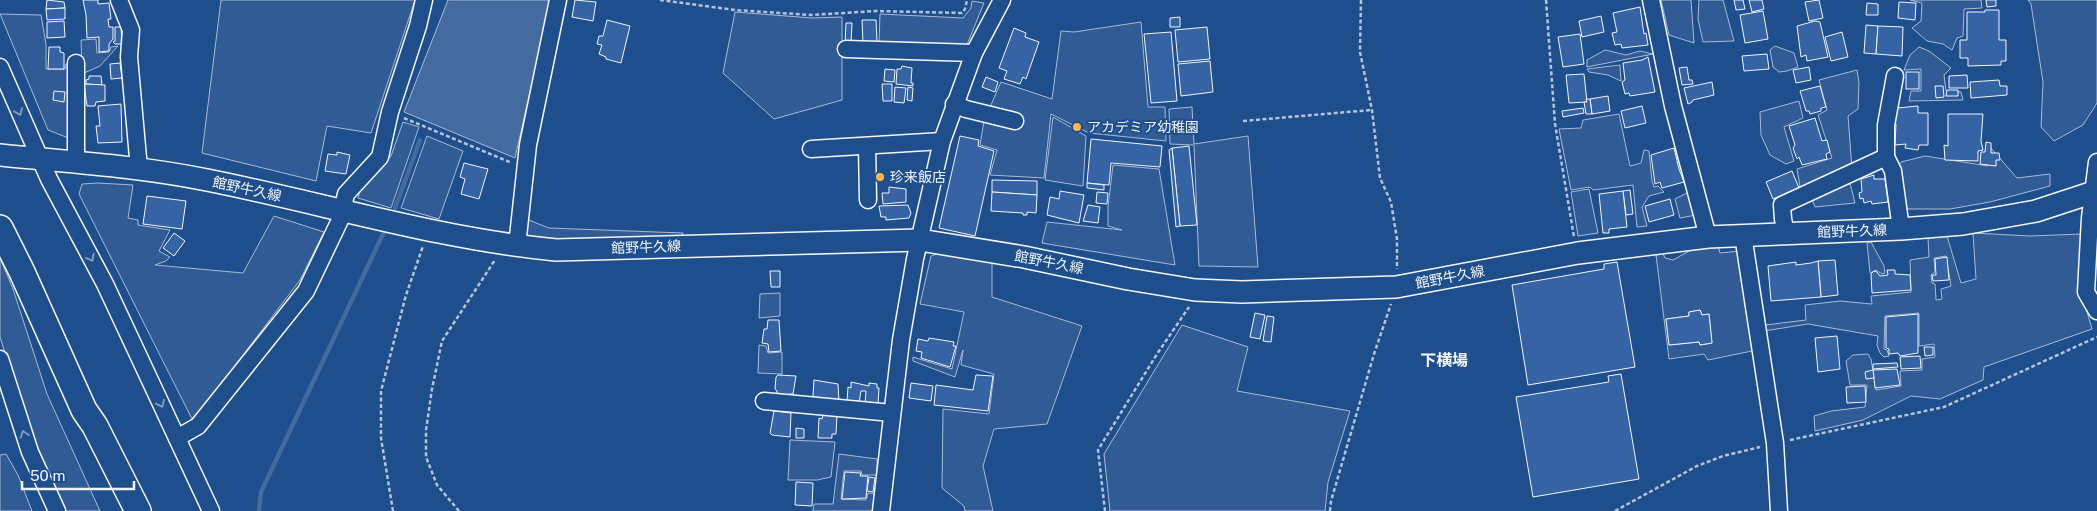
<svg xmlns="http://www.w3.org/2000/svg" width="2097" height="511" viewBox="0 0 2097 511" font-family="'Public Sans','Noto Sans JP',sans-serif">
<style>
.built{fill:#305b95;stroke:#a8bbd7;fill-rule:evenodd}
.water{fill:#446ba0;stroke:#a8bbd7}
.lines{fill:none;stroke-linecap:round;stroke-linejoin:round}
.stream{stroke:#446ba0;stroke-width:4.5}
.building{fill:#3563a3;stroke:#f2f6ff}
.minor-casing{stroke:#f2f6ff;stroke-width:19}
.major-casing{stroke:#f2f6ff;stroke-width:24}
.highway-casing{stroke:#f2f6ff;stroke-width:28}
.path{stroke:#b3c4dc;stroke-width:2.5;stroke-dasharray:4 2.5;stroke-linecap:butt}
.minor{stroke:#1f4e8c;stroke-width:16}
.major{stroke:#1f4e8c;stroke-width:21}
.highway{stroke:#1f4e8c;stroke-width:25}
.oneway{stroke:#7e9ac0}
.poi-dot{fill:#ffb74d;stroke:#1f4e8c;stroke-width:2}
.labels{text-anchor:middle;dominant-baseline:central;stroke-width:4;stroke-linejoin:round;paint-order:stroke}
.poi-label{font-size:14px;fill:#f2f6ff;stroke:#1f4e8c;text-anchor:start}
.street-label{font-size:14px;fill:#f2f6ff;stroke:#1f4e8c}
.quarter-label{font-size:16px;font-weight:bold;fill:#f2f6ff;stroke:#1f4e8c}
</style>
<rect width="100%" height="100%" fill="#1f4e8c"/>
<g class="built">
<polygon points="221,0 415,0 371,133 327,126 316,181 202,153"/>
<polygon points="1661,0 1691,0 1694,43 1669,35"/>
<polygon points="1699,0 1723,0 1734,41 1703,42 1698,19"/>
<polygon points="1910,0 1981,0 1982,8 1964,9 1963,36 1957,38 1952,50 1943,44 1927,41 1912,28 1921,21 1922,3"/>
<polygon points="2028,0 2097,0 2097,103 2083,125 2054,141 2041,127 2043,82 2031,4"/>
<polygon points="972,1 984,3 966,47 879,43 880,14 963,18 971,8"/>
<polygon points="735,12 812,18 842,17 842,100 774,119 723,73"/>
<polygon points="0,14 41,15 46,44 46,69 65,69 66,64 72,64 71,139 48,130"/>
<polygon points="1141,22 1148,107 1165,107 1166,141 1089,133 1051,114 1044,178 990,175 997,150 980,145 984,121 1001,82 1052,99 1061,31 1074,32"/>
<polygon points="96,39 97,53 109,52 111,47 118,46 100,66 82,74 81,40"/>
<polygon points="1775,46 1794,53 1798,67 1787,71 1779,72 1773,67 1770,50"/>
<polygon points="1919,47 1929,51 1951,68 1944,75 1946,91 1961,92 1963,100 1909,101 1911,91 1921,91 1921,69 1904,70 1910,55"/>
<polygon points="1605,50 1626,55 1640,51 1653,54 1587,67 1587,60"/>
<polygon points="1620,65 1621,81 1608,75 1589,72 1587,69"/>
<polygon points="1857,70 1859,83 1858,109 1848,116 1852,169 1801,192 1797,169 1832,158 1818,115 1827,110 1819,80"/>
<polygon points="1799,101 1803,118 1784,127 1794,161 1786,164 1770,155 1761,135 1760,112"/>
<polygon points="1192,107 1194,144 1248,136 1258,267 1199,266 1194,145 1170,144 1169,109"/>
<polygon points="1619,114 1630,166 1641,163 1644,150 1649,151 1652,181 1654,187 1658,186 1664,192 1649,196 1642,207 1647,226 1637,227 1633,185 1593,190 1590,187 1571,190 1559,129 1581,128 1583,120"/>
<polygon points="1053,117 1086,136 1083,186 1045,180"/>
<polygon points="403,122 419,127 391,208 358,198 361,187 391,156"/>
<polygon points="427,136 463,151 439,219 401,208"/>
<polygon points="1989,146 2017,178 2050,174 2050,186 1990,202 1950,209 1908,209 1903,202 1898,167 1901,162 1925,156 1988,166"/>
<polygon points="1113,165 1159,169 1175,265 1042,243 1047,222 1122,230 1108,226 1108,207"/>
<polygon points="98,183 133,185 128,218 138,220 138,225 170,230 159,251 170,257 166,261 155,265 243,273 274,216 324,232 300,280 193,421 79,194 82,184"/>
<polygon points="1850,183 1855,203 1815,207 1811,197"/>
<polygon points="1589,189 1598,233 1578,236 1571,192"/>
<polygon points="1689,192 1696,215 1680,218 1675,199"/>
<polygon points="526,219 549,228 683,233 681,240 554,244 520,239"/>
<path d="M1973,233L2030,236L2082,234L2084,301L2092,329L1984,367L1983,380L1940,399L1911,396L1863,420L1815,431L1814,416L1831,411L1865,407L1867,385H1850L1846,361L1853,355L1868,354L1871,359L1876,390L1901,386L1900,371L1922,370V359L1935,357L1934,344L1919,346V313L1885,316L1884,349L1887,350L1889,356L1884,357L1880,353L1877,345L1878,336L1808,324L1764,331L1765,325L1806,320L1805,305L1840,301L1872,304L1871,296L1911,292L1910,260L1929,257L1928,238L1947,236L1961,283L1976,279ZM1946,256L1951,286L1941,289L1942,299L1936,300L1935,284L1932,283L1931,275L1935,272L1934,258Z"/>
<path d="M1717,241L1720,253L1740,251L1757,350L1708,360L1704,354L1669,359L1655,247L1660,246L1665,258L1673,260L1705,242ZM1700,310L1702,315L1709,314L1712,343L1700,345L1699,342L1669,345L1666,319L1689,316V312Z"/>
<polygon points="1871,242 1884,266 1885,273 1882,274 1876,270 1870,273 1867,243"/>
<polygon points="945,251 992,260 992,297 1082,326 1047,424 994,429 983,466 993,511 965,511 964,506 942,488 943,409 989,414 994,374 961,365 963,350 955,377 913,361 913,357 952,369 964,312 920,304 931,256"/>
<polygon points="0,258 13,289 47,394 100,511 62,511 47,474 24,413 0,337"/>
<polygon points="780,293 780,316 759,318 760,294"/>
<polygon points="1182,325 1248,347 1237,391 1350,411 1328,482 1325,511 1110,511 1104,454"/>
<polygon points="759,345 766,346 768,353 782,352 782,374 758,373"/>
<polygon points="790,440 835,442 831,477 817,480 788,480"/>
<polygon points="6,454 18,475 32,511 0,511 0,455"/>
<polygon points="839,454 877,459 877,475 862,475 861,471 844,471 841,499 866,500 868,493 876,494 875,511 813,511 814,504 833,504"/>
</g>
<polygon class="water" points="448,0 551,0 515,158 404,112"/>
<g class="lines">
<g class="stream">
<polyline points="395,208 420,140"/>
<polyline points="259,511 261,492 384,232"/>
</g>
</g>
<g class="building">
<polygon points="47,0 64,2 65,8 46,9"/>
<polygon points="83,0 98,0 98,4 109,3 111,19 108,19 109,27 113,27 113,39 109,44 109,51 99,52 99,37 87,38 86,15"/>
<polygon points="575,0 596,2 593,21 572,17"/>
<polygon points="1734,0 1743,0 1745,9 1736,10"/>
<polygon points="1749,0 1762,0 1764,9 1752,12"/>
<polygon points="1819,0 1823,18 1809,21 1805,2"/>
<polygon points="1986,0 1996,0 1996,6 1987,7"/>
<polygon points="1899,2 1916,3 1915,20 1898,18"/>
<polygon points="1867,3 1878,4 1878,15 1866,15"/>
<polygon points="1640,7 1644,34 1646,33 1648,45 1622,48 1621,44 1615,45 1612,33 1617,32 1613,13"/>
<polygon points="65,8 65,19 47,20 46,9"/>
<polygon points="1985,10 1999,10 1999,40 2006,40 2006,61 2001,61 2001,65 1968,66 1968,58 1960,58 1960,40 1967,40 1967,12 1985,12"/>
<polygon points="1763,11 1768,39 1745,43 1740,15"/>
<polygon points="1601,16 1604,32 1582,37 1579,21"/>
<polygon points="1180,17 1180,27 1170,27 1170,18"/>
<polygon points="607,20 630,26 621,63 606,59 606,57 599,54 602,45 597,44 599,36 603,36"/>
<polygon points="862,20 876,20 877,42 863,43"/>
<polygon points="64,21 65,37 47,38 47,22"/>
<polygon points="1815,21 1820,22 1828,57 1807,61 1806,55 1801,57 1797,26"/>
<polygon points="846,23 852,23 851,44 845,44"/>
<polygon points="1866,25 1878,26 1876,54 1864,53"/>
<polygon points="1878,26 1903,27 1902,56 1876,54"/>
<polygon points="115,27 121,27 122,44 115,44 113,42 115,41"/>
<polygon points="1207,27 1210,59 1178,62 1175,30"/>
<polygon points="1014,28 1026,33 1025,37 1039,42 1026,79 1023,77 1020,84 1004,79 1007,71 999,68"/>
<polygon points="1171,32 1177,101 1151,103 1144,34"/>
<polygon points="1842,32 1848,57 1831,61 1825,37"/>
<polygon points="1580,34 1584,64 1563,67 1558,37"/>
<polygon points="49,47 60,47 60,52 64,53 64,69 48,69"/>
<polygon points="1767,54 1769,69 1744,71 1742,56"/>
<polygon points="1648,57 1655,92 1630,96 1629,93 1625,94 1622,82 1625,80 1623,63 1642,60"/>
<polygon points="1210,61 1213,92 1181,96 1178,64"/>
<polygon points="120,63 122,78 111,79 110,64"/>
<polygon points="902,66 912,68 911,83 913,83 913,86 896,84 897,69 901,69"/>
<polygon points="1687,67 1689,80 1692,80 1693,84 1682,85 1679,68"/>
<polygon points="1809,67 1811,80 1796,83 1793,70"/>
<polygon points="885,69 895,70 894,82 884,81"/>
<rect x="1906" y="72" width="13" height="17"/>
<polygon points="1584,74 1587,102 1569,103 1566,75"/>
<polygon points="1967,75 1968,88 1949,88 1949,76"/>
<polygon points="89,76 101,76 102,85 86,84 86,80 89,79"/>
<polygon points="986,77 998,82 995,92 982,87"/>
<polygon points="1999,80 2000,86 2007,86 2007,95 1971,98 1970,82"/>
<polygon points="1712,82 1714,95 1693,100 1692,102 1688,104 1684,88"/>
<polygon points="84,84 105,85 105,101 96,102 95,106 87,106"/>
<polygon points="882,84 892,84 892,101 883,101"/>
<polygon points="1820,86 1826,107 1821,108 1821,111 1810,114 1809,111 1806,111 1800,91"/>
<polygon points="1935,86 1943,86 1944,97 1936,98"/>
<polygon points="895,87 906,88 904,103 894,102"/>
<polygon points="908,87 913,88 912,101 907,100"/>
<polygon points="1947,90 1958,90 1958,96 1946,96"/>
<polygon points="54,91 65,92 64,102 53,100"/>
<polygon points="1608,96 1610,111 1592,114 1590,99"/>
<polygon points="1586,99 1590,99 1592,114 1586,114 1584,102 1587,102"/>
<polygon points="121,104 122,142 98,143 96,126 100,126 98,106"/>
<polygon points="1642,106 1646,123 1625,128 1621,111"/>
<polygon points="1918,106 1918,113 1928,113 1928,145 1919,145 1918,150 1905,148 1906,144 1895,145 1896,124 1894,123 1897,108"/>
<polygon points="1583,108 1584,113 1563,117 1562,111"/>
<polygon points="1948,114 1983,114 1981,141 1983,150 1978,151 1978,161 1945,160 1944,145 1948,146"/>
<polygon points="1815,118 1822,141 1827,140 1830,152 1826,154 1827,159 1802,165 1799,157 1797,159 1793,148 1795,145 1789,126"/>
<polygon points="960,136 979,140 978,146 994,151 975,236 939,228"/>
<polygon points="1091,139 1162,146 1160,167 1111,163 1109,185 1087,183"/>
<polygon points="1986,142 1991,143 1991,153 1999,153 2000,160 1996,160 1996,166 1980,164 1981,152 1985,152"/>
<polygon points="1189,146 1197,225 1180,226 1172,148"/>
<polygon points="1172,148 1180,226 1176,227 1169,150"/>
<polygon points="1674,148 1679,169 1684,182 1662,188 1660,182 1655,184 1651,155"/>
<polygon points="337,152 350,155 346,174 325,171 328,154 337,155"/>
<polygon points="464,163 488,169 479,199 461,194 465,179 460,177"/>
<polygon points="1792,171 1799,188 1773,199 1766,182"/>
<polygon points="1874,175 1874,179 1885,179 1888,202 1872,204 1871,201 1864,203 1863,198 1860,199 1859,193 1862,192 1861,179"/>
<polygon points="992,180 1037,181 1037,195 992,192"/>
<polygon points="1087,183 1104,185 1104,190 1087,188"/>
<polygon points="889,187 906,189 906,202 883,204 882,193 889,193"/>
<polygon points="1630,190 1633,214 1626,215 1623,191"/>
<polygon points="1060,191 1084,195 1079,223 1047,215 1050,197 1059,199"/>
<polygon points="1623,191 1627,227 1609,229 1609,233 1603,233 1599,194"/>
<polygon points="992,192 1037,195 1036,213 1027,212 1027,215 1023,215 1023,213 991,211"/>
<polygon points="1097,192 1108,193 1107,204 1096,203"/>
<polygon points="147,196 186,201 182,229 143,224"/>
<polygon points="1670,199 1674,215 1649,222 1645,206"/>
<polygon points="908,205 911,213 909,218 886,220 886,217 881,217 879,206"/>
<polygon points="1088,205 1100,207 1098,223 1083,221"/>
<polygon points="174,233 185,241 174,256 163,248"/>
<polygon points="1947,257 1949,280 1933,281 1932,275 1936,275 1935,259"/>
<polygon points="1835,260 1838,295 1821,297 1818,261"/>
<polygon points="1818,261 1821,297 1771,301 1768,266 1796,262 1796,265 1811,263"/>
<polygon points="1617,262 1635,367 1528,385 1512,285 1604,269 1604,264"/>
<polygon points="1887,270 1895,270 1895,274 1910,275 1911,290 1872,293 1871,274 1874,271 1877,272 1880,276 1888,275"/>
<polygon points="770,271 780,271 780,287 771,287"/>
<polygon points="1700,310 1702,315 1709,314 1712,343 1700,345 1699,342 1669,345 1666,319 1689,316 1689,312"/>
<polygon points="1255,313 1265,315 1260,339 1250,337"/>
<polygon points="1918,314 1918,353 1900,356 1898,353 1889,354 1889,349 1886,348 1886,317"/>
<polygon points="1267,316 1274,317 1271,342 1263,341"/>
<polygon points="768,320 779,320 781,351 769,352 768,344 762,343 764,329 767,329"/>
<polygon points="1837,336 1840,369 1818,372 1815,338"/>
<polygon points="929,338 954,342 953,346 956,346 950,367 921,358 922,352 916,351 918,339 928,341"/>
<polygon points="1924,347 1933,347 1933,355 1925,356"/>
<polygon points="1920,356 1921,368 1901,369 1900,357"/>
<polygon points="1897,363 1898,367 1873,369 1873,364"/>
<polygon points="1897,369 1900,385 1875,388 1873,370"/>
<polygon points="1873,370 1874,378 1866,379 1865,372"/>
<polygon points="1621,374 1639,479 1533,497 1516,397 1609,382 1608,376"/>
<polygon points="778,375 796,376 793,394 789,394 789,398 777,397 777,391 775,389 776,377"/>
<polygon points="976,375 993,376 988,411 934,405 936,385 973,390"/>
<polygon points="814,380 838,384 839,402 817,398 813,396"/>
<polygon points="851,382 869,386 869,383 877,384 877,388 879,388 878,405 865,404 866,391 861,391 859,403 847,402 848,387 851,388"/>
<polygon points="911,383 933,386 931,401 909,398"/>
<polygon points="1865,386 1866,402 1847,403 1846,387"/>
<polygon points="774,411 791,413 790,437 772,435 770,433"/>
<polygon points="823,414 837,415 836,434 832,434 832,438 818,438 819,418 822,419"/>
<polygon points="796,428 804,429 804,438 796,438"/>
<polygon points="845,472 861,473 860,476 868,476 866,498 842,499"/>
<polygon points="869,477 875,478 873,492 867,491"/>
<polygon points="796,482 813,483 812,506 795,505"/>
</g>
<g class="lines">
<defs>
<g id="minor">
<polyline points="119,0 131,30 129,57 139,169"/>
<polyline points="1651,0 1673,106 1708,237"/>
<polyline points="846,49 974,53"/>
<polyline points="0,67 49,179 105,284 211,511"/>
<polyline points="954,104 966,109 1015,121"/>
<polyline points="867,146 868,200"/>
<polyline points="811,149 942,141"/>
<polyline points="1886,157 1886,125 1895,76"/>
<polyline points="76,162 76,63"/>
<polyline points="2097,162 2090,218 2086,292 2097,311"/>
<polyline points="1786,233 1783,219 1782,205 1886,157 1893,171 1901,229"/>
<polyline points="1743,235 1775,443 1779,511"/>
<polyline points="517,246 528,145 558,0"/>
<polyline points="0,359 30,452 57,511"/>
<polyline points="764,401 892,413"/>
<polyline points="177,438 198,426 306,291 340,220 346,194 380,157 390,112 418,26 424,0"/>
<polyline points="881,511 901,340 915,259 942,141 974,53 1002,0"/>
</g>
<path id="major" d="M0,155C69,162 138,166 207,180C323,203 438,239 556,250L920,240L1024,257L1128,279L1195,290L1242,292L1396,287L1578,253L1708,237L1901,229L1963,224L2036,211L2097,191"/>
<polyline id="highway" points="0,228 22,272 84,410 95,426 138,511"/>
</defs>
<use href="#minor" class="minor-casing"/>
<use href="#major" class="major-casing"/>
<use href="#highway" class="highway-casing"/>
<g class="path">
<polyline points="660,0 735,10 811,15 876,11 962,13 965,9 967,0"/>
<polyline points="1361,0 1360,52 1372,110 1380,178 1391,202 1397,239 1397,269"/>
<polyline points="1546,0 1555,124 1574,237"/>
<polyline points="404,118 512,163"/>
<polyline points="1243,121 1371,110"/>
<polyline points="1790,440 1944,407 2097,337"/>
<polyline points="393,511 381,438 381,391 406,295 423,246"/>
<polyline points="459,511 437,485 426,457 426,430 432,389 442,341 495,260"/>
<polyline points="1105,511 1098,450 1157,354 1189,307"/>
<polyline points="1330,511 1331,501 1374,354 1391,304"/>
<polyline points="1615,511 1697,466 1723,456 1760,447"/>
</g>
<use href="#minor" class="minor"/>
<use href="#major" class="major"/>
<use href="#highway" class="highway"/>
</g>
<defs><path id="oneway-chevron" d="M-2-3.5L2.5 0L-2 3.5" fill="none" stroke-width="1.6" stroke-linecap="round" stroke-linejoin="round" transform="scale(1.25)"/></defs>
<g class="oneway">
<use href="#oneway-chevron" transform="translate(19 112) rotate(67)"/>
<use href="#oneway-chevron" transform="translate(91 258) rotate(62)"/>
<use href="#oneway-chevron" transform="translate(161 404) rotate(65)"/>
<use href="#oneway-chevron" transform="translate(24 434) rotate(-108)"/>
</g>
<g class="poi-dot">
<circle cx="1077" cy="127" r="5"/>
<circle cx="880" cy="177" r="5"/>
</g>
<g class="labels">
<g class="poi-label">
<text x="1087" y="127">アカデミア幼稚園</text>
<text x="890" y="177">珍来飯店</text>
</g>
<g class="street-label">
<text transform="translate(247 189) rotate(12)">館野牛久線</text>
<text transform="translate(1852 231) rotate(-2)">館野牛久線</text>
<text transform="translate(646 247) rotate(-2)">館野牛久線</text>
<text transform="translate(1049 262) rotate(11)">館野牛久線</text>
<text transform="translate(1450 277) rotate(-11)">館野牛久線</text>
</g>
<g class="quarter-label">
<text x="1444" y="360">下横場</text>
</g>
</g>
<path d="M22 481v8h112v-8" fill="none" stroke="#f2f6ff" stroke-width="2.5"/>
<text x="30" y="481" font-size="15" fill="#f2f6ff" stroke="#1f4e8c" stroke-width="4" paint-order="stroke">50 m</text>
</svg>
